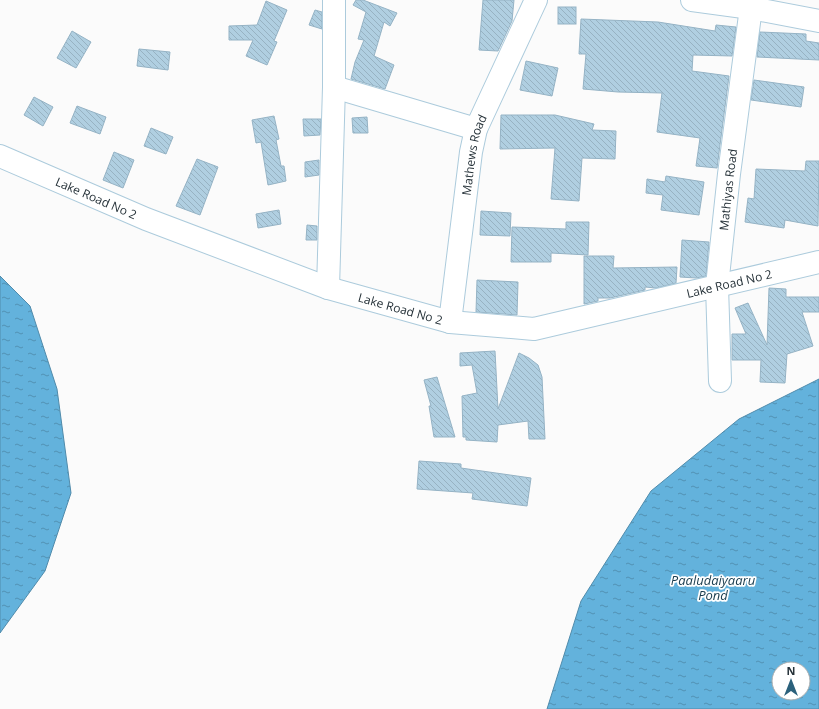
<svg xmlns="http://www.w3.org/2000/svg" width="819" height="709" viewBox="0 0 819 709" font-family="'Open Sans',sans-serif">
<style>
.water{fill:url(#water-ripples);stroke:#508bab;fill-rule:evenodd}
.building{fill:url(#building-back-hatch);stroke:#95b3c5}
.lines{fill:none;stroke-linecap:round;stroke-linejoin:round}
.minor-casing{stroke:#accbdc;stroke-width:24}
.minor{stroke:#fff;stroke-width:22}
.labels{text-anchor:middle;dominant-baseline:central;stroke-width:3.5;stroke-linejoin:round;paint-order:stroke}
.street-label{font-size:12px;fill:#253138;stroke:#fff}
.water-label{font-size:13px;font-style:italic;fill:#193c4e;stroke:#fff}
</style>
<defs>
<pattern id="water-ripples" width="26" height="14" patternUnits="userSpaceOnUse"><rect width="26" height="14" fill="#63b2dc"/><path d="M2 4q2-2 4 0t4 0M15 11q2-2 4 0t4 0" fill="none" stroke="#5191b3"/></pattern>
<pattern id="building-back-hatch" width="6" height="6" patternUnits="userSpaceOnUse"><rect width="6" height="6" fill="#b0cfe1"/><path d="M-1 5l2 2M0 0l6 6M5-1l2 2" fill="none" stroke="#97b2c2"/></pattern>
</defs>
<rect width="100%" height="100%" fill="#fbfbfb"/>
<g class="water">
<polygon points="0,276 30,306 57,389 71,493 45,571 0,633"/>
<path d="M819,379V709H547L581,601L651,491L739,419ZM779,669H803V693H779Z"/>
</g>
<g class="building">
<polygon points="356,0 363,0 397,13 390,26 384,22 374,56 394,65 385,89 351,79 355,62 364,40 358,39 366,12 353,5"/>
<polygon points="483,0 514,0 512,21 498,51 479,50"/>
<polygon points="266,1 287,10 274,41 277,42 267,65 246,56 253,40 229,40 229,26 257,25"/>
<rect x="558" y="7" width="18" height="17"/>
<polygon points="315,10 322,12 322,29 309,25"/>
<polygon points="581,19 658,22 715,31 716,25 736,27 732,56 693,55 692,71 729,76 717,168 696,166 700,138 657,132 662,93 618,92 583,89 586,54 579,54"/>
<polygon points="72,31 91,42 76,68 57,58"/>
<polygon points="760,32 806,34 806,41 819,43 819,60 757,57"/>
<polygon points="139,49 170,52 168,70 137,66"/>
<polygon points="526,61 558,68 552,96 520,90"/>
<polygon points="754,80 804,87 801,107 751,100"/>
<polygon points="34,97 53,107 43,126 24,115"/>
<polygon points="77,106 106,117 100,134 70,123"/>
<polygon points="501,115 555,115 594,124 592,130 616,131 615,159 582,158 579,201 551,199 555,148 500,149"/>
<polygon points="274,116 279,139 276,140 281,166 284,166 286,181 268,185 261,142 256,143 252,120"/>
<polygon points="367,117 368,133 353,133 352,118"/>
<polygon points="303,119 321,119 320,135 304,136"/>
<polygon points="151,128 173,137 166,154 144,146"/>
<polygon points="114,152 134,160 123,188 103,180"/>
<polygon points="197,159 218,167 200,215 176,206"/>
<polygon points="319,160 319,175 305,177 305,162"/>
<polygon points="806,161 819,161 818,226 785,220 784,228 745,222 748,198 754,199 756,169 805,171"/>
<polygon points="666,176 704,182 699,215 661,210 663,195 646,193 647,179 665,182"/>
<polygon points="279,210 281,224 258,228 256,214"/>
<polygon points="481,211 511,213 510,236 480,235"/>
<polygon points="566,222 589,222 588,255 551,253 551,262 511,262 512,227 566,229"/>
<polygon points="307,225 317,226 317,240 306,240"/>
<polygon points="682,240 709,242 706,276 696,278 680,277"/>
<polygon points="584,256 614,256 613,268 677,267 676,283 656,288 645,287 645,290 610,298 598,298 598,301 584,304"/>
<polygon points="477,280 518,282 517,315 476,312"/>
<polygon points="769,288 786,289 786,297 819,297 819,312 802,312 813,346 787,354 785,383 760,382 761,360 732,360 732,334 746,334 735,308 748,303 767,345"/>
<polygon points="495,351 498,409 519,353 529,358 538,365 542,377 545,439 529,439 528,421 498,425 497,442 466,440 466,437 463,437 462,396 477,393 472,365 460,366 460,353"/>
<polygon points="437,377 455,437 434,437 429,406 431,406 424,380"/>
<polygon points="419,461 461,464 461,468 531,478 527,506 472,499 473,493 417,489"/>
</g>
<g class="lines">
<defs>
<g id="minor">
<polyline points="692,0 751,8 819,21"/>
<polyline points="334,87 476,129"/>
<path id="s1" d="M0,156L146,219L328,288L450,322L534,329L819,262"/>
<polyline points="328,288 334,87 334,0"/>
<path id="s2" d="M450,322L471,152L476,129L536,0"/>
<path id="s3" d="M720,381L717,286L729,174L752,0"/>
</g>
</defs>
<use href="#minor" class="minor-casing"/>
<use href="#minor" class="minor"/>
</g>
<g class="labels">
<g class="street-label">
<text stroke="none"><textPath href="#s2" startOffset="169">Mathews Road</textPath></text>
<text stroke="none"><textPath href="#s3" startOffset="192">Mathiyas Road</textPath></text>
<text stroke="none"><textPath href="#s1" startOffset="105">Lake Road No 2</textPath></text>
<text stroke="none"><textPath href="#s1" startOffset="765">Lake Road No 2</textPath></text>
<text stroke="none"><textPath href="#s1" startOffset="429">Lake Road No 2</textPath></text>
</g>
<g class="water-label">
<text x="713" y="580">Paaludaiyaaru<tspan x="713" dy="15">Pond</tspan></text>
</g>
</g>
<g transform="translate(791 681)"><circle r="19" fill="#ffffff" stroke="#a8adaf"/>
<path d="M0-3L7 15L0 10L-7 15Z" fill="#2b617c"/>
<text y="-6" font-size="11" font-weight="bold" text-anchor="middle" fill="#253138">N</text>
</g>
</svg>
